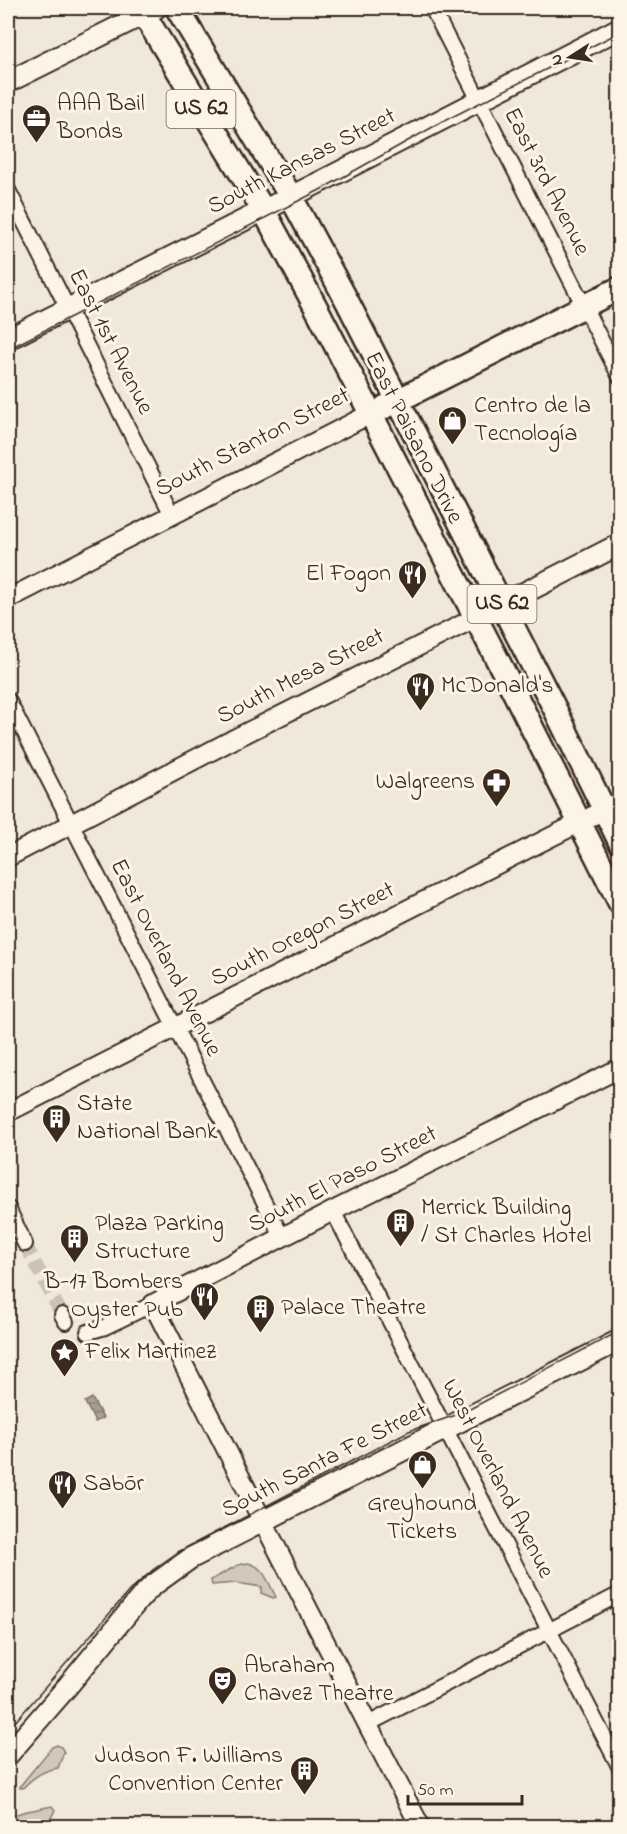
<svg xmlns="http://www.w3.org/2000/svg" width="627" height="1834" viewBox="0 0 627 1834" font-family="'Indie Flower',sans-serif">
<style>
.grass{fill:#d2c9ba;stroke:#867a6c;stroke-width:1.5}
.water{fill:url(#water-rules);stroke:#7e7163;stroke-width:1.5}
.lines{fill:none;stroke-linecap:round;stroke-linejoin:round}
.minor-tunnel{stroke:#ccc3b4;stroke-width:14;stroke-dasharray:14 7;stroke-linecap:butt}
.minor-casing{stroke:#3b2a1e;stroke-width:18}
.tertiary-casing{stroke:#3b2a1e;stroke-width:22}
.secondary-casing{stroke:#3b2a1e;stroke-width:24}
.primary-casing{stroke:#3b2a1e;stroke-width:27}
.minor{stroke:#fcf5e5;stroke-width:14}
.tertiary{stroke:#fcf5e5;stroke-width:18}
.secondary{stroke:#fcf5e5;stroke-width:20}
.primary{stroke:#fcf5e5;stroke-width:22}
.tram{stroke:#3b2a1e;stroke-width:1.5}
.labels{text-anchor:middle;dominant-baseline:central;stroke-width:6;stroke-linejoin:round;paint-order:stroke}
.shield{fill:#fcf5e5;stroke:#75675a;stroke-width:1.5}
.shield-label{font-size:22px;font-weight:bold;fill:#3b2a1e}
.poi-label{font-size:24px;fill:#3b2a1e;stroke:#fcf5e5;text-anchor:start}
.street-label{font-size:24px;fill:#3b2a1e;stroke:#fcf5e5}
</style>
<defs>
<pattern id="water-rules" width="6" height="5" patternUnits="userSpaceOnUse" patternTransform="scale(1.5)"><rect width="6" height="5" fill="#aaa091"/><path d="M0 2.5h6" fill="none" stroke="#8c8376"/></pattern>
</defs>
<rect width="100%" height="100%" fill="#f0e9d9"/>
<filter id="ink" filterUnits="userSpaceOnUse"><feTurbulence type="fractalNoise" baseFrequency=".0167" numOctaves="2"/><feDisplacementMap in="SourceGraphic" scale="12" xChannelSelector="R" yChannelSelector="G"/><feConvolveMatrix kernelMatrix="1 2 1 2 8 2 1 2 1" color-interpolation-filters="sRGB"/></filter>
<g filter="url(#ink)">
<g class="grass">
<path d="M248,1563C264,1566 269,1584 276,1597L273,1598L261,1593L262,1587L236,1583L212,1585L211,1580L238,1565Z"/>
<path d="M57,1745L61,1747L64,1752L58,1768C43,1770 33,1777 23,1788H20V1786L52,1747Z"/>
<polygon points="52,1806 55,1810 47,1826 8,1826 8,1817 23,1812"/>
</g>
<polygon class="water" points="92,1398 103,1418 95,1422 85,1402"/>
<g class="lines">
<polyline class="minor-tunnel" points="25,1244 62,1315"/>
<defs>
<g id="minor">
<polyline points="432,8 620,377"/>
<polyline points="8,190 172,515"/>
<polyline points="8,700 282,1237"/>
<polyline points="8,1208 25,1244"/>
<polyline points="333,1211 620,1768"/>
<polyline points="62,1315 66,1322"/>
<polyline points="88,1332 105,1327 153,1304"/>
<polyline points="368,1724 620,1594"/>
</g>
<g id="tertiary">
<polyline points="8,599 370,414"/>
<polyline points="8,857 236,738 475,618"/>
<polyline points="8,1112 620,802"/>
<polyline points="420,1826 257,1510 153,1304 333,1211 620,1068"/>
</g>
<g id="secondary">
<polyline points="8,82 156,8"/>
<polyline points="8,339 326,179 620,28"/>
<polyline points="475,618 620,544"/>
<polyline points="8,1755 67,1687 141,1597 152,1586 191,1558 620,1340"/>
</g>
<g id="primary">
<polyline points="140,8 264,211 319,313 514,692 620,903"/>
<polyline points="177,8 291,197 346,299 554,707 620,842"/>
<polyline points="385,407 620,288"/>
</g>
</defs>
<use href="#minor" class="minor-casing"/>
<use href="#tertiary" class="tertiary-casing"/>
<use href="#secondary" class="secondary-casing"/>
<use href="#primary" class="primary-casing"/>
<use href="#minor" class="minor"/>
<use href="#tertiary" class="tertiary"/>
<use href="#secondary" class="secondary"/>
<use href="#primary" class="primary"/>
<g class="tram">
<polyline points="8,349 320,190 440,123 620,32"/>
<polyline points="8,1730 130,1590 154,1569 178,1552 409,1431 462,1413 620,1331"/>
</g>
</g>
</g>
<defs>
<symbol id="office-pin" viewBox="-11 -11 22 30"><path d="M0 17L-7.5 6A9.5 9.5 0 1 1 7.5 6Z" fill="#3b2a1e" stroke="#fcf5e5"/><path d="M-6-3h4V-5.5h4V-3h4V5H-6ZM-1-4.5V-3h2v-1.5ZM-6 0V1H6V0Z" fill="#fff"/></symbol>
<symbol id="shop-pin" viewBox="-11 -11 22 30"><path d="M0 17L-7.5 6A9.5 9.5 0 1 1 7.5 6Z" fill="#3b2a1e" stroke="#fcf5e5"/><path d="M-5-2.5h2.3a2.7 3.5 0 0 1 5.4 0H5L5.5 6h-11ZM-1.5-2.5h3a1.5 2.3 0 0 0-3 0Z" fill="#fff"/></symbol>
<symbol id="restaurant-pin" viewBox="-11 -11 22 30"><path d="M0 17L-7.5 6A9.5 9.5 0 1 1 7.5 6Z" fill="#3b2a1e" stroke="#fcf5e5"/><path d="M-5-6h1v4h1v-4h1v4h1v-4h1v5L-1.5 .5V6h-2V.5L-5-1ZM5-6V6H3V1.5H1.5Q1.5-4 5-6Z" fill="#fff"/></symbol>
<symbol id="pharmacy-pin" viewBox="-11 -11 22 30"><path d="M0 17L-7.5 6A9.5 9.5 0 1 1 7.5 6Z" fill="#3b2a1e" stroke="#fcf5e5"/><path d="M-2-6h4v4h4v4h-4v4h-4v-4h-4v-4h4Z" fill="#fff"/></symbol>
<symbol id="building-pin" viewBox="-11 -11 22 30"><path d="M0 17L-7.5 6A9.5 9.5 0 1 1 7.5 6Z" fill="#3b2a1e" stroke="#fcf5e5"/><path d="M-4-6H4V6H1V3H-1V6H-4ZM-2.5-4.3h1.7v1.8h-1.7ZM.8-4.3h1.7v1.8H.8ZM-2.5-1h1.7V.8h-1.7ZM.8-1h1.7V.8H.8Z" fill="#fff"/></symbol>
<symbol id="sight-pin" viewBox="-11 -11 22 30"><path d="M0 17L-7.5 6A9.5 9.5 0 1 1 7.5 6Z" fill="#3b2a1e" stroke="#fcf5e5"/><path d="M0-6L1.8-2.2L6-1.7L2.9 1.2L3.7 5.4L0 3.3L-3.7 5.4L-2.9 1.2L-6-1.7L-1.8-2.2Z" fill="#fff"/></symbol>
<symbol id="theatre-pin" viewBox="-11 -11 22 30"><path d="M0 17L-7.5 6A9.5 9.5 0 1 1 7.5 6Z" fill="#3b2a1e" stroke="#fcf5e5"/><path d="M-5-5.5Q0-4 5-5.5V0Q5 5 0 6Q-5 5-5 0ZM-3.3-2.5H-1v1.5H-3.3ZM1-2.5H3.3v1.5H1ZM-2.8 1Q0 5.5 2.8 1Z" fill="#fff"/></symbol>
</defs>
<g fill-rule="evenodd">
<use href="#office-pin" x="20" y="102" width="33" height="45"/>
<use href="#shop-pin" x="436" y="404" width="33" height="45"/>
<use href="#restaurant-pin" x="396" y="558" width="33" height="45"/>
<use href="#restaurant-pin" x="404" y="670" width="33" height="45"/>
<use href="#pharmacy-pin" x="480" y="766" width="33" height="45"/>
<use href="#building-pin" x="40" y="1102" width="33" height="45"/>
<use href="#building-pin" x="384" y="1206" width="33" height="45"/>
<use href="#building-pin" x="58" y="1222" width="33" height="45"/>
<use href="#restaurant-pin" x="188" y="1280" width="33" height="45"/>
<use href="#building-pin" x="244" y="1292" width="33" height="45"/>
<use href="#sight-pin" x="48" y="1336" width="33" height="45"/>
<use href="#shop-pin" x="406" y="1448" width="33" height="45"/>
<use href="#restaurant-pin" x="46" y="1468" width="33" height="45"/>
<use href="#theatre-pin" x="206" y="1664" width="33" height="45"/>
<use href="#building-pin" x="288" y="1754" width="33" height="45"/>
</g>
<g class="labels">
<g class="shield">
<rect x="166.5" y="90" width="69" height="38" rx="4.5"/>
<rect x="467.5" y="585" width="69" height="38" rx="4.5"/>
</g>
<g class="shield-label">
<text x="201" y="109">US 62</text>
<text x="502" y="604">US 62</text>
</g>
<g class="poi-label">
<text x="57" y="104">AAA Bail<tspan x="57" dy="28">Bonds</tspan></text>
<text x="474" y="406">Centro de la<tspan x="474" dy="28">Tecnología</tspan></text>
<text x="391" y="574" text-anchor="end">El Fogon</text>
<text x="441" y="686">McDonald's</text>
<text x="475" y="782" text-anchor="end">Walgreens</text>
<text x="77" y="1104">State<tspan x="77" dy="28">National Bank</tspan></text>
<text x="421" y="1208">Merrick Building<tspan x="421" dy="28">/ St Charles Hotel</tspan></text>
<text x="95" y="1224">Plaza Parking<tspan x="95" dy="28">Structure</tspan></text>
<text x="183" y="1282" text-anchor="end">B-17 Bombers<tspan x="183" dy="28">Oyster Pub</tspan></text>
<text x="281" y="1308">Palace Theatre</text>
<text x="85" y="1352">Felix Martinez</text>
<text x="83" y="1484">Sabōr</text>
<text x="422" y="1504" text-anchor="middle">Greyhound<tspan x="422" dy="28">Tickets</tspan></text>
<text x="244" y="1666">Abraham<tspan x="244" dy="28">Chavez Theatre</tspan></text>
<text x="283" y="1756" text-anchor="end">Judson F. Williams<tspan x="283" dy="28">Convention Center</tspan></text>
</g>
<g class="street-label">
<text transform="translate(302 162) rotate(-27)">South Kansas Street</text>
<text transform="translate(546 182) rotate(63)">East 3rd Avenue</text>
<text transform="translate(110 342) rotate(63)">East 1st Avenue</text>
<text transform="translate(413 438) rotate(63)">East Paisano Drive</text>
<text transform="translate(253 443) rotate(-27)">South Stanton Street</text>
<text transform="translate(301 677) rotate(-27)">South Mesa Street</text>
<text transform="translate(303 935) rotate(-27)">South Oregon Street</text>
<text transform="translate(165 958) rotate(63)">East Overland Avenue</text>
<text transform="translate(343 1180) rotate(-27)">South El Paso Street</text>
<text transform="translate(325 1461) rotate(-27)">South Santa Fe Street</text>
<text transform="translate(497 1479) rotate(63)">West Overland Avenue</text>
</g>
</g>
<rect width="627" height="1834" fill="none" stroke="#fcf5e5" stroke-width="30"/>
<rect x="15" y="15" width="597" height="1804" fill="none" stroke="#3b2a1e" stroke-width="2" filter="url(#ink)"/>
<g transform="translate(570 57) rotate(258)" stroke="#fcf5e5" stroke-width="4.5" paint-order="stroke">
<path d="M0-4.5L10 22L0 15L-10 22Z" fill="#3b2a1e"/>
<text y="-9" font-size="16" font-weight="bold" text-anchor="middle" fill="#3b2a1e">N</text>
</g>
<path d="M408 1795v9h114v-9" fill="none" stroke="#3b2a1e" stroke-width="3"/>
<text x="417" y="1795" font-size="18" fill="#3b2a1e" stroke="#fcf5e5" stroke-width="4.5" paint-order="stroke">50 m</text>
</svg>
